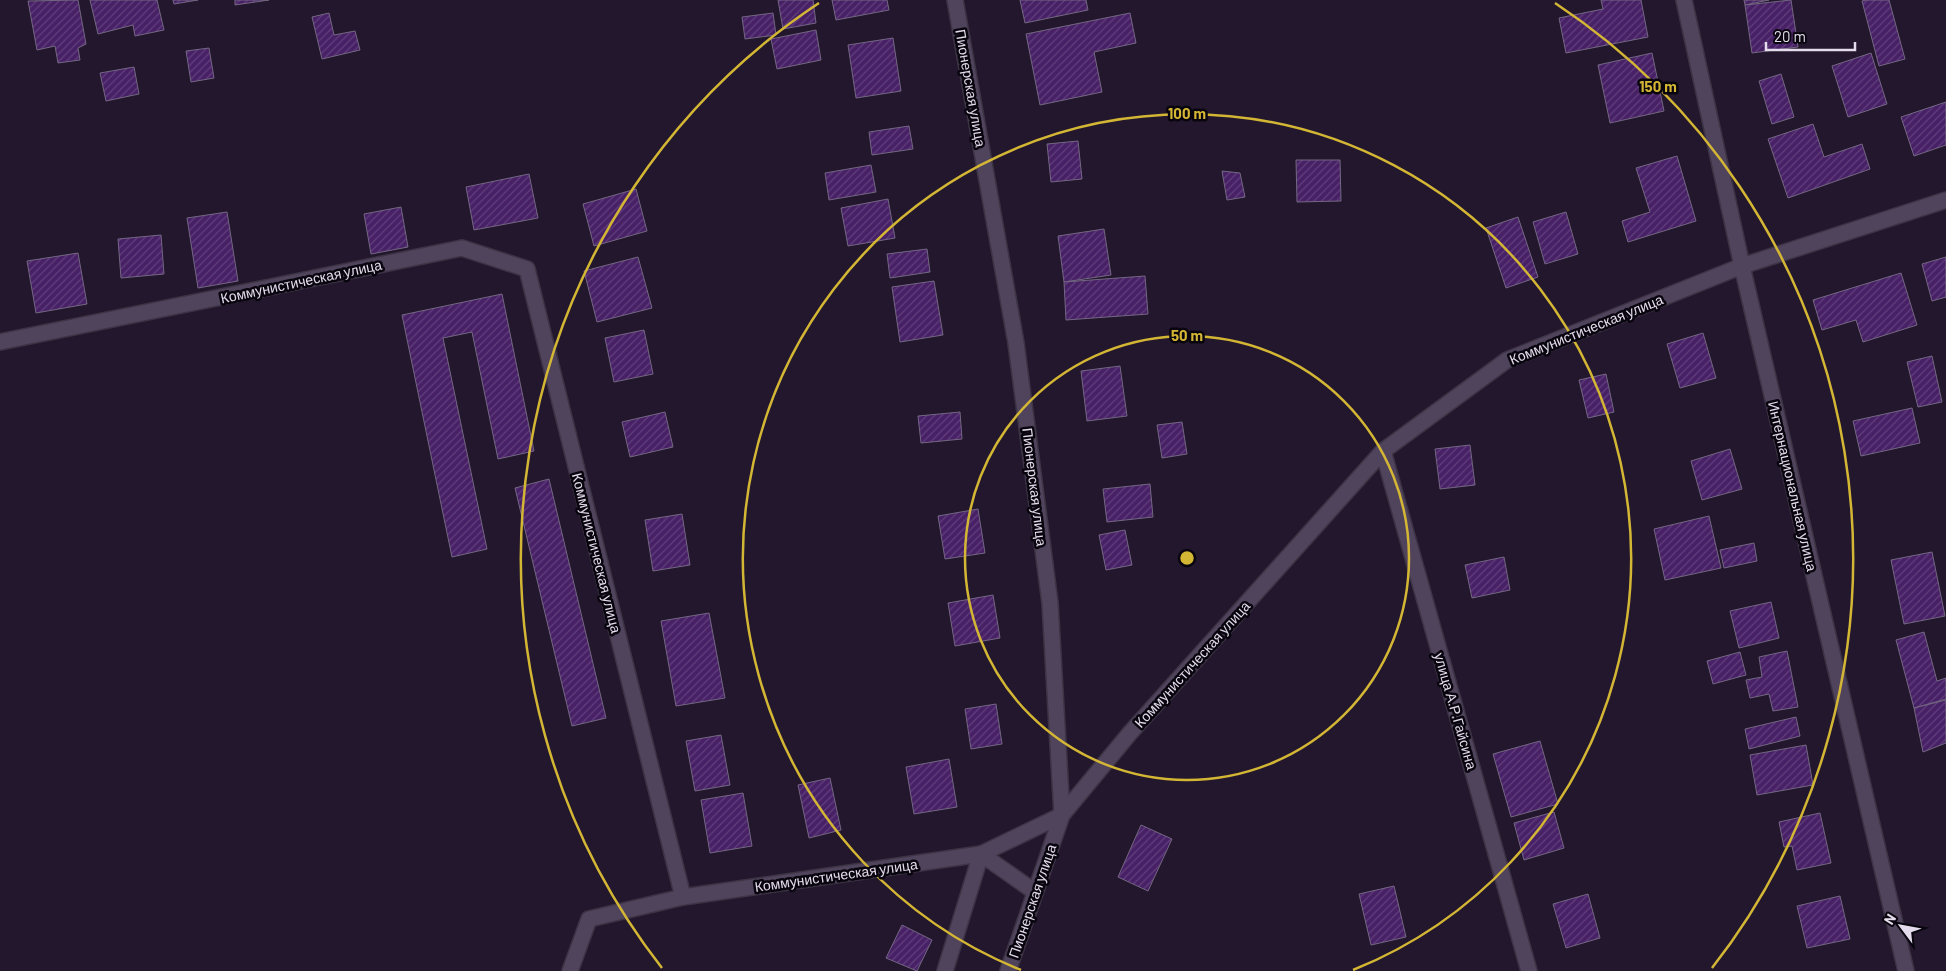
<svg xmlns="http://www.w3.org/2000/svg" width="1946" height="971" viewBox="0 0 1946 971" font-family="Barlow,sans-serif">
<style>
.building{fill:url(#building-hatch);stroke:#746782}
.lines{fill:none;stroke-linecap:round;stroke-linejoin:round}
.lane-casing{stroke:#3c3344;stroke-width:18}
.street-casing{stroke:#3c3344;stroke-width:18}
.lane{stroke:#50445d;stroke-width:15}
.street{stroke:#50445d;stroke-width:15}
.ring{fill:none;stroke:#d4b635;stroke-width:2.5}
.labels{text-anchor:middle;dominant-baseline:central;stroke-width:5;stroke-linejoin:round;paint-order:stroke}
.street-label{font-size:14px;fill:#e4dcec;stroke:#09050e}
.centre{fill:#d4b635;stroke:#09050e;stroke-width:2.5}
.ring-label{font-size:15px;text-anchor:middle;font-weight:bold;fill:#d4b635;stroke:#09050e;stroke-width:5;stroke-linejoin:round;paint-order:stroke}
</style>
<defs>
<pattern id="building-hatch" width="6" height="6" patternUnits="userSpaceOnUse" patternTransform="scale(1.25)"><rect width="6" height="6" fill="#472066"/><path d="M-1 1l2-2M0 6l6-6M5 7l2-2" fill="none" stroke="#61407c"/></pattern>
</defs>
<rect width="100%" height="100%" fill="#22172d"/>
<g class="building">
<polygon points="78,0 86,44 78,48 80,60 58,63 55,46 37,50 28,1"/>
<polygon points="90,0 157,0 164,30 135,36 133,25 98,34"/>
<polygon points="173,0 198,0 174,4"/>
<polygon points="235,0 269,0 235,5"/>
<polygon points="778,0 813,0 816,23 783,29"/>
<polygon points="832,0 887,0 889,10 836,20"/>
<polygon points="1020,0 1086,0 1088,10 1025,23"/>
<polygon points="1601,0 1641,0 1648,37 1566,53 1559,18 1603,9"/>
<polygon points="1744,0 1769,0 1745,5"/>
<polygon points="1791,0 1798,47 1752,53 1745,5"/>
<polygon points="1866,0 1889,0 1905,59 1879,66 1862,1"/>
<polygon points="329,13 334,35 355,31 360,50 322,59 312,17"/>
<polygon points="773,13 776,35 745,39 742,17"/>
<polygon points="1130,13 1136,43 1094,52 1102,92 1040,105 1026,34"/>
<polygon points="816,30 821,60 777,69 771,39"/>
<polygon points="893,38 901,91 856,98 848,45"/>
<polygon points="209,48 214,78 191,82 186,51"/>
<polygon points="1652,53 1664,111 1610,123 1598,65"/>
<polygon points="1871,53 1887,104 1848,117 1832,66"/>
<polygon points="134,67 139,94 106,101 100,73"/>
<polygon points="1781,74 1794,117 1772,124 1759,81"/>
<polygon points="1946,102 1946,145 1914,156 1901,117"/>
<polygon points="1813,124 1824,157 1862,144 1870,169 1788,198 1768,139"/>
<polygon points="909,126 913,149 872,155 869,132"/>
<polygon points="1078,141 1082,179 1051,182 1047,144"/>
<polygon points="1677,156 1696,221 1628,242 1622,221 1650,212 1636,168"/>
<polygon points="1296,160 1340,160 1341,201 1297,202"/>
<polygon points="871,165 876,192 829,200 825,173"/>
<polygon points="1222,171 1240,173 1245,197 1227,200"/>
<polygon points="529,174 538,218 474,230 466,187"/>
<polygon points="636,189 647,231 594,246 583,204"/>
<polygon points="888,199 895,238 848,246 841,208"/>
<polygon points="401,207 408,247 371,254 364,214"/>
<polygon points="227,212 238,281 198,288 187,218"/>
<polygon points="1566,212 1578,254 1545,264 1533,222"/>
<polygon points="1518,217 1538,277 1506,288 1486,228"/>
<polygon points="1104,229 1111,275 1064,282 1058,236"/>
<polygon points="161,235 164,274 121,278 118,239"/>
<polygon points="927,249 930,272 890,278 887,254"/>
<polygon points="78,253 87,304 36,313 27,261"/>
<polygon points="638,257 652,308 597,322 584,271"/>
<polygon points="1946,257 1946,297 1932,301 1922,264"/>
<polygon points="1901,273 1917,325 1863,342 1856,320 1822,330 1813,300"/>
<polygon points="1145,276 1148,314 1066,320 1064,282"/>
<polygon points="934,281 943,335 900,342 892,287"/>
<polygon points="502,294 534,451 498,459 472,332 443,338 487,549 452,557 402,315"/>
<polygon points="644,330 653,374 614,382 605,338"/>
<polygon points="1703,333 1716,378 1680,388 1667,344"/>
<polygon points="1932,356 1942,402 1918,407 1907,362"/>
<polygon points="1120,366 1127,416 1087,421 1081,371"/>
<polygon points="1606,374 1614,412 1588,418 1579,380"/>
<polygon points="1912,408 1920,443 1861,456 1853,421"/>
<polygon points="665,412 673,447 630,457 622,422"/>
<polygon points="960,412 962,439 921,443 918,416"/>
<polygon points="1182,422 1187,454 1162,458 1157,425"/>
<polygon points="1470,445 1475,485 1440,489 1435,449"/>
<polygon points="1730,449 1742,489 1702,500 1691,461"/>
<polygon points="549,479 606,718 572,726 515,488"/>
<polygon points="1150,484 1153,517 1107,522 1103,489"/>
<polygon points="978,509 985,553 945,559 938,516"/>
<polygon points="682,514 690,565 653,571 645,520"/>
<polygon points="1709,516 1721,568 1665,580 1654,529"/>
<polygon points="1125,530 1132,565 1106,570 1099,535"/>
<polygon points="1754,543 1757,561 1724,568 1720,550"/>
<polygon points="1932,552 1945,616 1904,624 1891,560"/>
<polygon points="1504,557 1510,590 1472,598 1465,565"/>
<polygon points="993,595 1000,638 955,646 948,603"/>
<polygon points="1771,602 1779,638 1739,648 1730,611"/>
<polygon points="709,613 725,698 676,706 661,621"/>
<polygon points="1924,632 1937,681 1946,678 1946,699 1914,708 1896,640"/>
<polygon points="1787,651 1798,707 1773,711 1769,694 1750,698 1746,680 1762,677 1759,657"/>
<polygon points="1740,652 1746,675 1713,684 1707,661"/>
<polygon points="1946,700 1946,743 1923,752 1914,708"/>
<polygon points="996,704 1002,744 971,749 965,709"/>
<polygon points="1796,717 1800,736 1749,749 1745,729"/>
<polygon points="721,735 730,785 695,791 686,741"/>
<polygon points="1540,741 1558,804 1511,817 1493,754"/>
<polygon points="1806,745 1813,785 1757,795 1750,755"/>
<polygon points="949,759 957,807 914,814 906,767"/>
<polygon points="830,778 841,830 809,838 798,785"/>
<polygon points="743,793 752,846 710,853 701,800"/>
<polygon points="1554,812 1564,848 1524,860 1514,823"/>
<polygon points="1820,813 1831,863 1797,870 1792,846 1784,847 1779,822"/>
<polygon points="1141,825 1172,839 1148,891 1118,877"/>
<polygon points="1394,886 1406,937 1371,945 1359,894"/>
<polygon points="1588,894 1600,938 1566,948 1553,904"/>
<polygon points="1840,896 1850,939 1807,948 1797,906"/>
<polygon points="902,925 932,940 917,971 886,958"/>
</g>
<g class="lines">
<defs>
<g id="lane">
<polyline points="570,971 589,919 683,897"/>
<polyline points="945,971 981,854"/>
</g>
<g id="street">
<polyline points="955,0 1016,343 1050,603 1062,815 1008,971"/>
<polyline points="1684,0 1742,266 1906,971"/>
<polyline points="0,342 462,248 527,269 683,897 981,854 1062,815 1130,733 1383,451 1507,360 1742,266 1946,200"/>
<polyline points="1383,451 1529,971"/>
<polyline points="981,854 1035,892"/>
</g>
</defs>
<use href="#lane" class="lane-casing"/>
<use href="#street" class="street-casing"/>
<use href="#lane" class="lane"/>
<use href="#street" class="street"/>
</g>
<g class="ring">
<circle cx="1187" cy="558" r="222"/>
<path d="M1021 970A444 444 0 1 1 1353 970"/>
<path d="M662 968A666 666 0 0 1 819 3M1555 3A666 666 0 0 1 1712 968"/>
</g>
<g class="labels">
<g class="street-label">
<text transform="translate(971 88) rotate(80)">Пионерская улица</text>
<text transform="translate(301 281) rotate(-12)">Коммунистическая улица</text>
<text transform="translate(1586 329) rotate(-22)">Коммунистическая улица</text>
<text transform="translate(1793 486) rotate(77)">Интернациональная улица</text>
<text transform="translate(1035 487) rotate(83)">Пионерская улица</text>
<text transform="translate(597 553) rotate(76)">Коммунистическая улица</text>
<text transform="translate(1192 664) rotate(-48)">Коммунистическая улица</text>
<text transform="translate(1456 711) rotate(74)">улица А.Р.Гайсина</text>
<text transform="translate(836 875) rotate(-8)">Коммунистическая улица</text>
<text transform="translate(1032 901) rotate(-71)">Пионерская улица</text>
</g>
</g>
<circle cx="1187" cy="558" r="8" class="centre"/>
<g class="ring-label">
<text x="1658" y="92">150 m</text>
<text x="1187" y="119">100 m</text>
<text x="1187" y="341">50 m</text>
</g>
<g transform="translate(1901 926) rotate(302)" stroke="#09050e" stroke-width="4" paint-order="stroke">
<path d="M0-4L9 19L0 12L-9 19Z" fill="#e4dcec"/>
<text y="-8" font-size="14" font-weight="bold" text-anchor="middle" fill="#e4dcec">N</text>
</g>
<path d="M1766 42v8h89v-8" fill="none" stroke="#e4dcec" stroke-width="2.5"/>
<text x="1774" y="42" font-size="15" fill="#e4dcec" stroke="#09050e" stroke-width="4" paint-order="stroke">20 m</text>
</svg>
